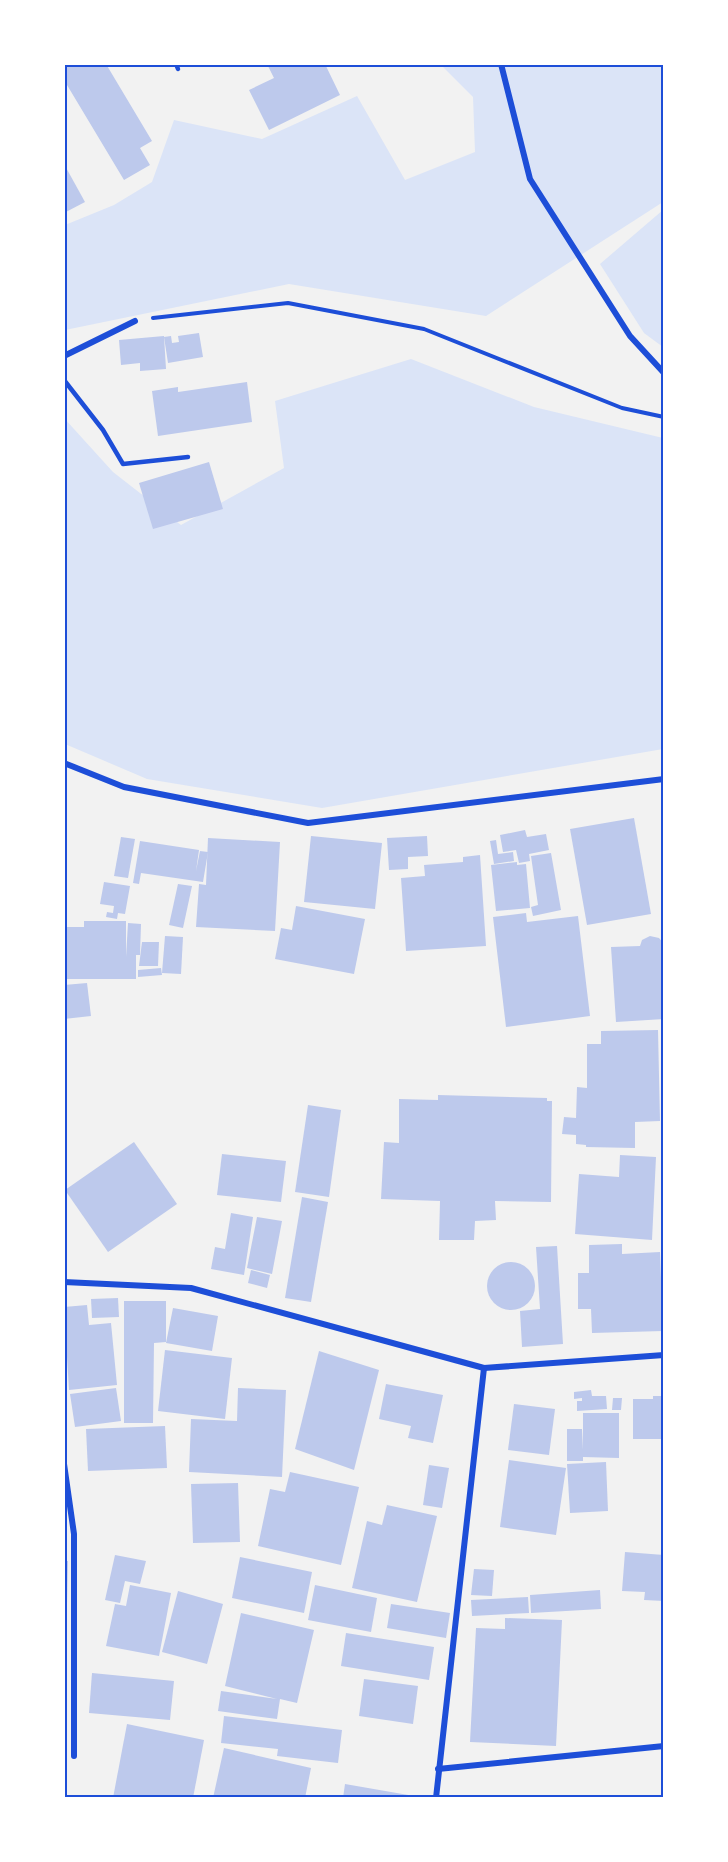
<svg xmlns="http://www.w3.org/2000/svg" width="728" height="1862" viewBox="0 0 728 1862" font-family="Manrope,sans-serif">
<style>
.green{fill:#dbe4f7}
.building{fill:#bdc9ec}
.lines{fill:none;stroke-linecap:round;stroke-linejoin:round}
.path{stroke:#1d4ed8;stroke-width:4}
.service{stroke:#1d4ed8;stroke-width:4.5}
.minor{stroke:#1d4ed8;stroke-width:6}
.neatline{fill:none;stroke:#1d4ed8;stroke-width:2}
</style>
<rect width="100%" height="100%" fill="#f2f2f2"/>
<g class="green">
<polygon points="441,65 663,65 663,202 486,316 289,284 65,330 65,225 114,205 152,182 174,120 262,139 357,96 405,180 475,152 473,97"/>
<polygon points="663,210 663,347 644,333 600,264"/>
<polygon points="411,359 534,407 663,438 663,749 322,808 147,779 65,744 64,418 113,472 181,525 284,468 275,401"/>
</g>
<g class="building">
<polygon points="64,64 106,64 152,141 140,148 150,165 124,180 64,80"/>
<polygon points="267,64 325,64 340,95 269,130 249,90 274,78"/>
<polygon points="64,164 85,202 64,213"/>
<polygon points="199,333 203,357 168,363 164,337 171,336 172,343 179,342 178,336"/>
<polygon points="164,336 166,369 140,371 140,363 121,365 119,340"/>
<polygon points="247,382 252,422 158,436 152,391 178,387 178,392"/>
<polygon points="209,462 223,509 153,529 139,483"/>
<polygon points="634,818 651,914 587,925 570,829"/>
<polygon points="525,830 527,837 546,834 549,850 529,854 530,861 519,863 516,850 503,852 500,835"/>
<polygon points="311,836 382,843 375,909 304,902"/>
<polygon points="427,836 428,856 408,857 408,869 389,870 387,838"/>
<polygon points="121,837 135,839 128,878 114,876"/>
<polygon points="208,838 280,842 275,931 196,927 199,884 206,885"/>
<polygon points="496,840 498,854 513,852 514,861 494,864 490,841"/>
<polygon points="140,841 199,850 196,871 200,851 208,852 203,882 141,873 139,884 133,883"/>
<polygon points="551,853 561,910 533,916 531,907 538,905 531,856"/>
<polygon points="480,855 486,946 406,951 401,878 425,876 424,865 463,862 463,857"/>
<polygon points="517,862 517,865 526,864 530,908 496,911 491,865"/>
<polygon points="104,882 130,886 125,914 118,913 117,919 106,917 107,912 113,913 114,906 100,904"/>
<polygon points="178,884 192,886 183,928 169,925"/>
<polygon points="296,906 365,919 354,974 275,959 281,928 292,930"/>
<polygon points="526,913 527,922 578,916 590,1016 506,1027 493,917"/>
<polygon points="84,921 126,921 126,957 128,923 141,924 140,955 136,955 136,979 65,979 65,927 84,927"/>
<polygon points="165,936 183,937 181,974 162,973"/>
<polygon points="650,936 659,938 664,944 664,1019 616,1022 611,947 640,946 642,940"/>
<polygon points="142,942 159,942 158,966 139,966"/>
<polygon points="161,968 162,975 138,977 138,970"/>
<polygon points="87,983 91,1016 64,1019 64,985"/>
<polygon points="658,1030 660,1121 635,1122 635,1148 586,1147 586,1145 576,1144 576,1135 562,1134 564,1117 576,1118 577,1087 587,1088 587,1044 601,1044 601,1031"/>
<polygon points="438,1095 547,1098 547,1101 552,1101 551,1202 495,1201 496,1220 475,1221 474,1240 439,1240 440,1201 381,1199 384,1142 399,1143 399,1099 438,1100"/>
<polygon points="308,1105 341,1110 329,1197 295,1192"/>
<polygon points="134,1142 177,1204 108,1252 65,1190"/>
<polygon points="222,1154 286,1161 281,1202 217,1195"/>
<polygon points="620,1155 656,1157 652,1240 575,1234 579,1174 619,1177"/>
<polygon points="302,1197 328,1202 311,1302 285,1298"/>
<polygon points="231,1213 253,1217 244,1275 211,1269 215,1247 225,1249"/>
<polygon points="257,1217 282,1221 272,1274 247,1268"/>
<polygon points="622,1244 622,1254 660,1252 663,1331 592,1333 591,1309 578,1309 578,1273 589,1273 589,1245"/>
<polygon points="557,1246 563,1344 522,1347 520,1311 540,1309 536,1247"/>
<circle cx="511" cy="1286" r="24"/>
<polygon points="251,1270 270,1275 267,1288 248,1283"/>
<polygon points="118,1298 119,1317 92,1318 91,1299"/>
<polygon points="124,1301 166,1301 166,1342 154,1343 153,1423 124,1423"/>
<polygon points="87,1305 89,1325 111,1323 117,1385 69,1390 64,1307"/>
<polygon points="173,1308 218,1316 212,1351 166,1343"/>
<polygon points="165,1350 232,1358 225,1419 158,1411"/>
<polygon points="319,1351 379,1370 354,1470 295,1449"/>
<polygon points="386,1384 443,1395 433,1443 408,1438 411,1426 379,1419"/>
<polygon points="116,1388 121,1421 75,1427 70,1394"/>
<polygon points="238,1388 286,1390 282,1477 189,1472 191,1419 237,1421"/>
<polygon points="591,1390 592,1396 606,1396 607,1409 577,1411 577,1401 582,1401 582,1398 574,1399 574,1392"/>
<polygon points="653,1396 663,1396 662,1439 633,1439 633,1399 653,1399"/>
<polygon points="613,1398 622,1398 621,1410 612,1410"/>
<polygon points="514,1404 555,1409 549,1455 508,1450"/>
<polygon points="583,1413 619,1413 619,1458 583,1457 583,1461 567,1461 567,1429 582,1429 583,1450"/>
<polygon points="165,1426 167,1468 88,1471 86,1429"/>
<polygon points="509,1460 566,1468 556,1535 500,1527"/>
<polygon points="606,1462 608,1511 570,1513 567,1464"/>
<polygon points="429,1465 449,1468 442,1508 423,1505"/>
<polygon points="290,1472 359,1487 341,1565 258,1546 270,1489 285,1492"/>
<polygon points="238,1483 240,1542 193,1543 191,1484"/>
<polygon points="387,1505 437,1516 417,1602 352,1588 367,1521 382,1525"/>
<polygon points="625,1552 664,1555 664,1601 644,1600 645,1592 622,1591"/>
<polygon points="115,1555 146,1561 140,1584 125,1581 120,1603 105,1600"/>
<polygon points="240,1557 312,1572 304,1613 232,1598"/>
<polygon points="64,1561 68,1561 67,1604 64,1604"/>
<polygon points="474,1569 494,1570 492,1596 471,1595"/>
<polygon points="130,1585 171,1593 159,1656 106,1646 115,1604 126,1606"/>
<polygon points="315,1585 377,1598 371,1632 308,1620"/>
<polygon points="600,1590 601,1609 531,1613 530,1595"/>
<polygon points="178,1591 223,1604 207,1664 162,1652"/>
<polygon points="528,1597 529,1613 472,1616 471,1600"/>
<polygon points="391,1604 450,1613 446,1638 387,1628"/>
<polygon points="241,1613 314,1630 297,1703 280,1699 277,1719 218,1711 221,1691 277,1699 225,1686"/>
<polygon points="505,1618 562,1620 556,1746 470,1742 476,1628 505,1629"/>
<polygon points="346,1633 434,1647 429,1680 341,1666"/>
<polygon points="92,1673 174,1681 170,1720 89,1713"/>
<polygon points="364,1679 418,1686 413,1724 359,1716"/>
<polygon points="224,1716 342,1730 338,1763 277,1756 278,1749 221,1743"/>
<polygon points="127,1724 204,1740 193,1798 113,1798"/>
<polygon points="224,1748 311,1768 305,1798 213,1798"/>
<polygon points="345,1784 414,1796 414,1798 343,1798"/>
</g>
<g class="lines">
<polyline class="path" points="153,318 288,303 424,329 622,408 664,417"/>
<g class="service">
<polyline points="176,64 178,69"/>
<polyline points="64,380 103,430 123,464 188,457"/>
</g>
<g class="minor">
<polyline points="501,64 530,179 630,336 664,373"/>
<polyline points="64,356 135,321"/>
<polyline points="64,763 124,787 308,823 664,779"/>
<polyline points="64,1282 191,1288 484,1368 664,1355"/>
<polyline points="64,1464 74,1534 74,1756"/>
<polyline points="438,1769 664,1746"/>
<polyline points="436,1798 484,1368"/>
</g>
</g>
<rect width="728" height="1862" fill="none" stroke="#ffffff" stroke-width="132"/>
<rect x="66" y="66" width="596" height="1730" class="neatline"/>
</svg>
